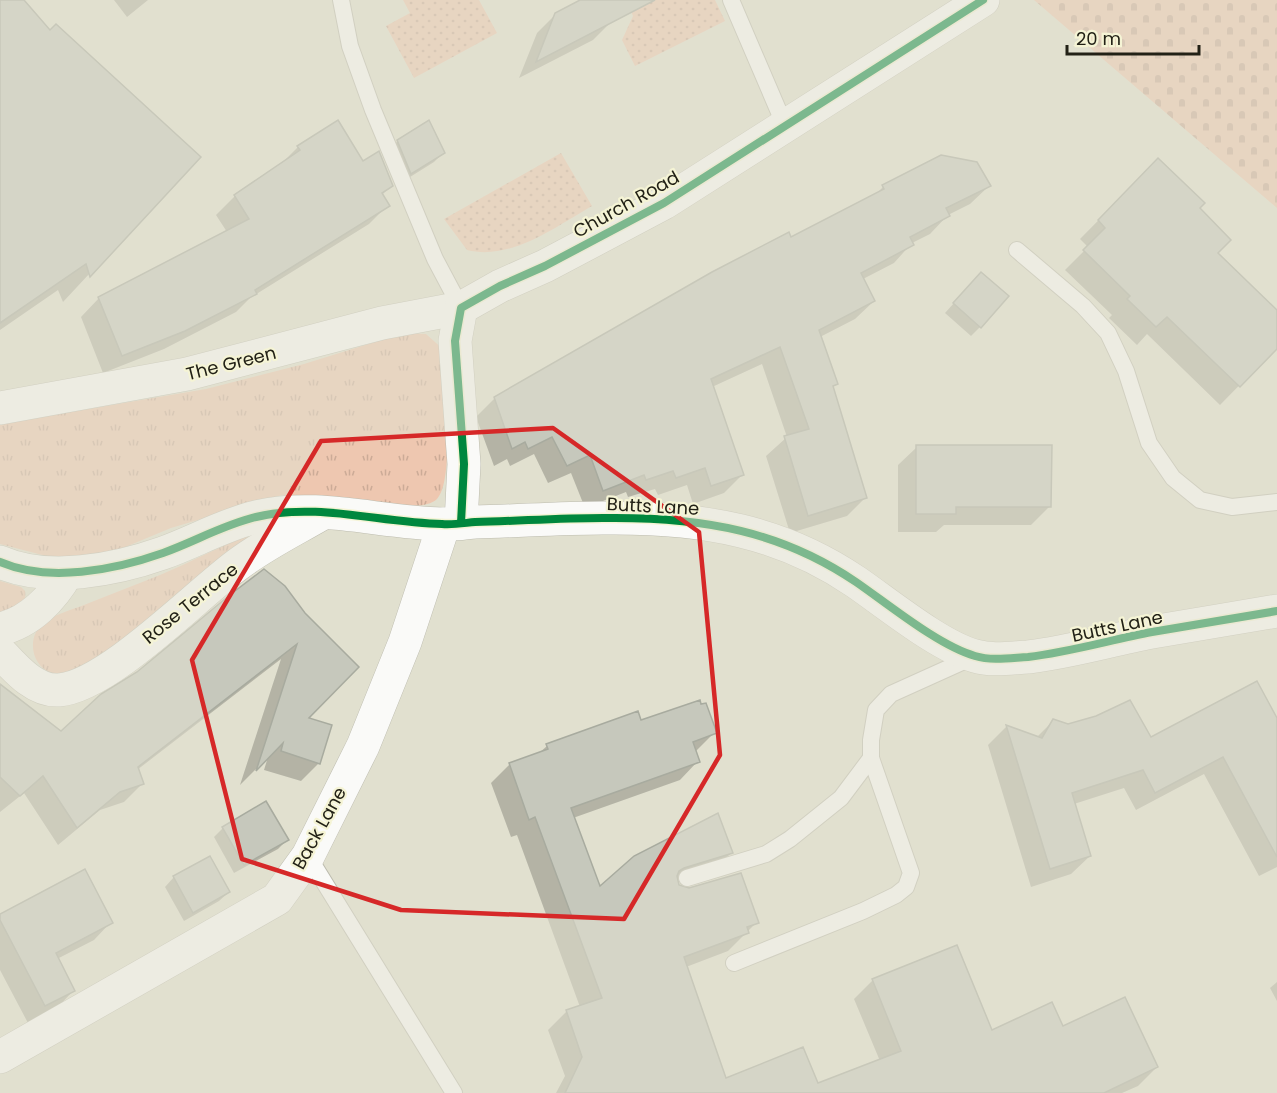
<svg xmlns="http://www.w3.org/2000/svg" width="1277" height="1093" viewBox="0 0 1277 1093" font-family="Poppins,sans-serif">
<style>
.grass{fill:url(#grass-tufts)}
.cemetery{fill:url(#cemetery-stones)}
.park{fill:url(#park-dots)}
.shadow{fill:#0003}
.building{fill:#c6c8bc;stroke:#a8ab9f;stroke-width:1.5}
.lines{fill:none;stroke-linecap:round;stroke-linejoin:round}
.lane-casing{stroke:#bdbcaf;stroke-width:18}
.street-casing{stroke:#bdbcaf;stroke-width:34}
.lane{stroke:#fafaf8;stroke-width:16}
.street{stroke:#fafaf8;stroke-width:33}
.cycleway-casing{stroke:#f5f4d5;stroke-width:11}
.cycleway{stroke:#00873e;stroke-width:8}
.marked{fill:none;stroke:#d62828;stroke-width:4.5;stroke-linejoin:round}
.labels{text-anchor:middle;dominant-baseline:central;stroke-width:4.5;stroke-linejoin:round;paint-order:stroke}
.street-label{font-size:18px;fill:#222116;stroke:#f5f4d5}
</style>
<defs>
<pattern id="grass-tufts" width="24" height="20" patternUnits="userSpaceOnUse" patternTransform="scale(1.5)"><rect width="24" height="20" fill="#eec7b0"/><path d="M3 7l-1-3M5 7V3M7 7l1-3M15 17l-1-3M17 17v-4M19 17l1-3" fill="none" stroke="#ccab97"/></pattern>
<pattern id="cemetery-stones" width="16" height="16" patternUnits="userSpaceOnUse" patternTransform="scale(1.5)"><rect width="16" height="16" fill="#eec7b0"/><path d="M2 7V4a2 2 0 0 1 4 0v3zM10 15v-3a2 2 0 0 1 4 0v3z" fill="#ccab97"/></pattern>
<pattern id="park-dots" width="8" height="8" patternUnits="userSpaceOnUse" patternTransform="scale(1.5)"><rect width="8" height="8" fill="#eec7b0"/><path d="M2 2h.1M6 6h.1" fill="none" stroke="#ccab97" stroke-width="1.8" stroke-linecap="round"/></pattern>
</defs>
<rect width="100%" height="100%" fill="#e1e0cf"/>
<g class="grass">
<path d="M404,333L426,334L444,350C445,378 455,480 437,499C432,504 423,505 416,506L282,495L171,528L111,553L54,558L0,544V424L206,389L304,364Z"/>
<path d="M274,527L85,668C75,673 62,678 51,673C31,665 27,638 42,624C53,615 71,610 84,605C109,595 135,585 160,575C198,559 234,538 274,527Z"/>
<path d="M0,581L21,587L25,591C28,607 12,609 0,614Z"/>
</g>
<polygon class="cemetery" points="1034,0 1277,0 1277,208"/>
<g class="park">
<polygon points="403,0 479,0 497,33 414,78 386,26 410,13"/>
<polygon points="626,0 715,0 725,21 635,66 622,40 633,16"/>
<path d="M561,153L592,206C555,227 511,261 467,250L444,219Z"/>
</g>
<g class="shadow">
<polygon points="0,0 22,0 50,32 198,157 63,302 58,290 0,330"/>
<polygon points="114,0 148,0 127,17"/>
<polygon points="583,0 601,0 612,21 593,40 519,78 537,33 556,14"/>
<polygon points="398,141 443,153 434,162 402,182 388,150"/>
<polygon points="298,147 362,163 391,185 382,195 388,205 369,224 250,298 236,312 164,349 103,373 81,317 99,298 227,232 216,215 235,196 280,165"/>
<polygon points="1158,160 1198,208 1216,253 1277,312 1277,347 1220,405 1147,334 1137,345 1109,318 1112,315 1065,270 1088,247 1080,239"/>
<polygon points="989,186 970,204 948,215 930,234 912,243 894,263 863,279 874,301 855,319 820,337 836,383 832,387 866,497 847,516 790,533 766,456 787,437 762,364 712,387 742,475 724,493 693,504 687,485 658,495 655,489 628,497 626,492 585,508 571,473 548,483 534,454 510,466 507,459 494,466 476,417 495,398 790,239 874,196 883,187"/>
<polygon points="972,283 980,327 971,336 945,313"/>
<polygon points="917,447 1050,506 1031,525 944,525 936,532 898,532 898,465"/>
<polygon points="304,614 306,719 319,763 301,781 264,770 268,757 240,785 281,659 137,770 142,784 124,802 100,810 58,845 24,793 0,812 0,685 61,733"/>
<polygon points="1054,720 1068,726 1150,739 1277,721 1277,867 1259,876 1204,774 1136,810 1124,788 1074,804 1090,856 1071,874 1031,887 988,745 1006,727 1037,737"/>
<polygon points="640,722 715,732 695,752 698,761 680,780 573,818 599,889 731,853 713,871 677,882 678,886 757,922 728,951 686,967 709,1093 556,1093 565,1076 548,1030 567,1011 580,1007 517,835 511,837 491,783 509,765 538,754 547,746"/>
<polygon points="223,828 287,840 278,849 234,873 214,837"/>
<polygon points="174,877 229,892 219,901 184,921 165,887"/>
<polygon points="0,915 111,922 94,940 57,959 73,991 56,1009 28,1023 0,970"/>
<polygon points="873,980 991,1032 1062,1028 1157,1067 1138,1086 1122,1093 737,1093 817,1085 880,1061 854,999"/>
<polygon points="1277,982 1277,1001 1270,988"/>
</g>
<g class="building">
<polygon points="0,0 24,0 50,30 56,24 201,157 90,277 86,264 0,323"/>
<polygon points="580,0 655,0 536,62 555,13"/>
<polygon points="338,120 363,161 379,151 393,186 382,193 390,206 255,290 257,294 185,331 122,356 98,297 249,219 234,195 300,150 297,146"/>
<polygon points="429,120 445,153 411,174 397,140"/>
<polygon points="941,155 977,162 991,186 946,208 950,216 910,237 914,245 861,273 875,301 819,330 838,384 833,386 867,498 808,516 784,436 809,429 780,347 711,379 744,475 711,486 705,468 676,478 673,471 646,480 644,475 603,491 590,455 567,466 552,437 528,449 525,442 512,449 494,397 712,272 789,232 791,237 884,189 882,185"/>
<polygon points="1158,158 1205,203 1200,208 1231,240 1218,253 1277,310 1277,349 1240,387 1167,317 1156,327 1127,299 1130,296 1083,250 1105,228 1098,220"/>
<polygon points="981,272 1009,296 981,328 953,303"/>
<polygon points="916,445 1052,445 1051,507 956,507 956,514 916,514"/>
<polygon points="264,569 285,586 305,613 359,667 309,718 332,725 320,764 281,751 283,743 256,771 297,644 138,767 144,784 120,792 77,828 43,776 20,796 0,777 0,684 61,731 101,694 137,672 231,594"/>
<polygon points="1257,681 1277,718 1277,857 1223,757 1155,793 1143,770 1072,793 1091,856 1050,869 1006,725 1042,738 1053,719 1068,724 1096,716 1130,700 1151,737"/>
<polygon points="700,700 701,704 706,703 717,733 693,742 700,762 571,808 600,886 634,856 718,813 733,853 684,868 679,871 677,876 679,885 689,888 741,873 759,923 747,927 749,933 684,957 726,1078 803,1047 818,1083 901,1051 872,979 957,945 992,1030 1052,1002 1063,1026 1125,997 1158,1067 1104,1093 565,1093 582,1057 566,1010 602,998 535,817 529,820 509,763 548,749 546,744 638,711 641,720"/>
<polygon points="266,801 289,840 244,865 222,827"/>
<polygon points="210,856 230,892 193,913 173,876"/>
<polygon points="85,869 113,923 56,953 75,991 45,1006 0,920 0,914"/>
</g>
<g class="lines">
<defs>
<g id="lane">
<polyline points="341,0 350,46 373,110 435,259 461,308"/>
<polyline points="731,0 785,126"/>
<polyline points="1017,250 1083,306 1108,333 1126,371 1149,443 1173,478 1200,500 1232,507 1277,502"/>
<polyline points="308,856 454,1093"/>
<polyline points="687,878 766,854 790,839 841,798 871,758"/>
<polyline points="734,963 863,911 896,895 906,887 911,873 871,758 871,740 876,710 891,694 973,657"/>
</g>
<g id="street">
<polyline points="0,408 187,374 382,323 461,308"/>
<polyline points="461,523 464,464 455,341 461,308 500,286 545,266 664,203 983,0"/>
<path d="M0,562C48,583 115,570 163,553C194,542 223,525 256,517C317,502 380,523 442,524C453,525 464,523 475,522C522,521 569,517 615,518C704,518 781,531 856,582C888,604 939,646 975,656C992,661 1010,658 1028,657C1070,652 1110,640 1152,632C1194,625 1235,618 1277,611"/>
<path d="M0,629C29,623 53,598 67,573"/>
<path d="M0,652C15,668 35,692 59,690C108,686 195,596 237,565C263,545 294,530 323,513"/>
<polyline points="0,1057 277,899 308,856 363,746 405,642 444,524"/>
</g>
</defs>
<use href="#lane" class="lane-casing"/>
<use href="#street" class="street-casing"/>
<use href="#lane" class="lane"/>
<use href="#street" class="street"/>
<defs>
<g id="cycleway">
<polyline points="461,523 464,464 455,341 461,308 500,286 545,266 664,203 983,0"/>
<path d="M0,562C48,583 115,570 163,553C194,542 223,525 256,517C317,502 380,523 442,524C453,525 464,523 475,522C522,521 569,517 615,518C704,518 781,531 856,582C888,604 939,646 975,656C992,661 1010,658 1028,657C1070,652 1110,640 1152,632C1194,625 1235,618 1277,611"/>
</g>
</defs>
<use href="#cycleway" class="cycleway-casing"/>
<use href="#cycleway" class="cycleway"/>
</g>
<path d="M0 0H1277V1093H0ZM553,428L699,532L720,755L624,919L401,910L242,859L192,660L321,441Z" fill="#e1e0cf" fill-opacity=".55" fill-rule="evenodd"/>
<path class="marked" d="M553,428L699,532L720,755L624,919L401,910L242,859L192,660L321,441Z"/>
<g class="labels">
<g class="street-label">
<text transform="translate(626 204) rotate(-29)">Church Road</text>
<text transform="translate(231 363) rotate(-14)">The Green</text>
<text transform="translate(653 506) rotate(3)">Butts Lane</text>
<text transform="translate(190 603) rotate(-39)">Rose Terrace</text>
<text transform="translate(1117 626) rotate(-12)">Butts Lane</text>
<text transform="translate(319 828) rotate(-61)">Back Lane</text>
</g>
</g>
<path d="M1067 45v9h132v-9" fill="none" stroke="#222116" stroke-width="3"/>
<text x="1076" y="45" font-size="18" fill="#222116" stroke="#f5f4d5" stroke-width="4.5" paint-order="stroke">20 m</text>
</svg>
